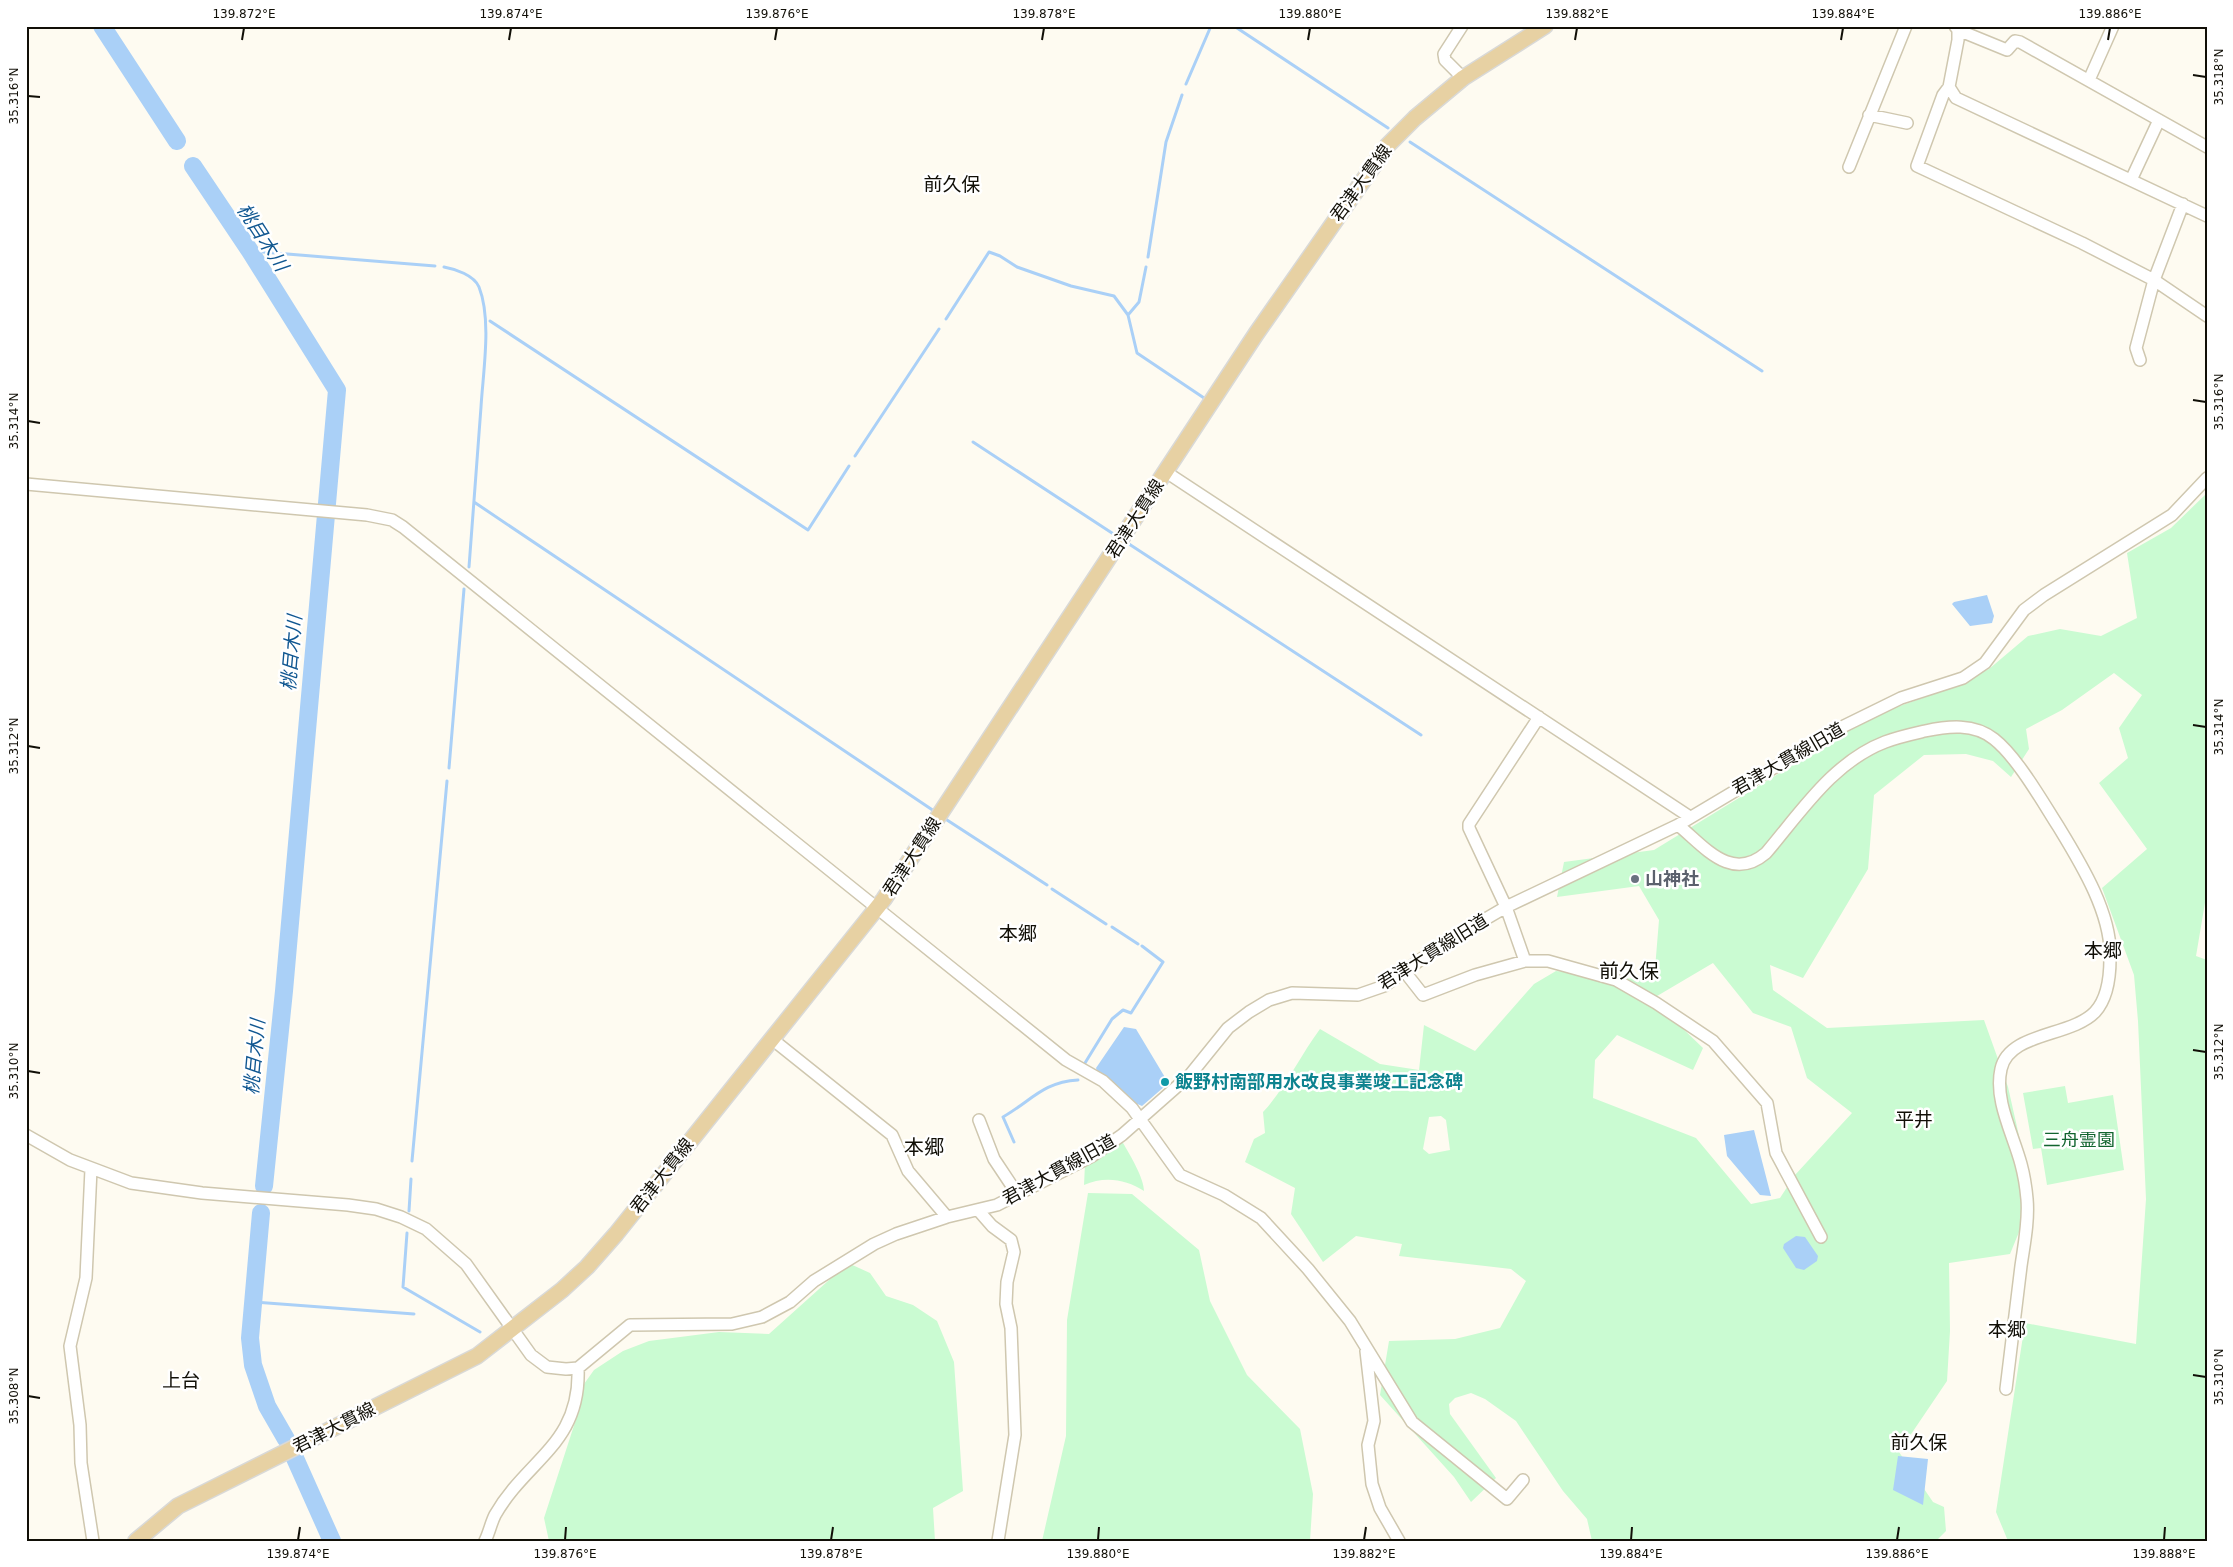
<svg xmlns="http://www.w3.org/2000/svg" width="2233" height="1567" font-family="'DejaVu Sans','Noto Sans JP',sans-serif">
<rect width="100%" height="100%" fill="#fefbf1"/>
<path fill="#cafbd2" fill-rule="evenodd" d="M2207 493V891L2196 956 2207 960V1541H2008L1996 1512 2025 1323 2136 1344 2146 1199 2138 1021 2134 975 2102 888 2147 849 2099 783 2128 758 2119 728 2142 695 2114 673 2062 710 2026 729 2029 749 2011 777 1993 761 1966 754 1924 755 1874 795 1868 869 1803 978 1770 965 1773 990 1827 1028 1984 1020 2008 1087 2033 1198 2010 1254 1949 1263 1950 1331 1947 1381 1899 1452 1933 1502 1944 1507 1946 1531 1936 1541H1592L1587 1519 1563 1491 1516 1421 1485 1399 1471 1393 1455 1398 1449 1404 1450 1414 1496 1478 1471 1502 1454 1477 1380 1395 1389 1341 1455 1339 1500 1328 1526 1281 1511 1269 1399 1256 1402 1244 1356 1236 1323 1262 1291 1214 1295 1188 1245 1162 1254 1139 1265 1133 1263 1112C1286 1087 1300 1056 1320 1029L1380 1064 1419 1070 1424 1025 1475 1051 1534 984 1556 971 1654 981 1659 920 1639 886 1557 897 1564 862 1654 850 1874 715 1937 693 1989 669 2028 636 2060 629 2101 636 2137 618 2127 553 2171 528ZM1713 963 1753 1013 1791 1027 1807 1078 1852 1113 1795 1175 1780 1198 1751 1204 1696 1138 1593 1098 1595 1060 1617 1035 1693 1070 1703 1048 1652 999ZM1441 1116 1446 1120 1450 1150 1429 1154 1423 1149 1429 1117Z
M2065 1086 2068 1103 2113 1095 2124 1170 2047 1185 2041 1148 2033 1149 2023 1093Z
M1119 1142 1123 1143C1130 1155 1144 1178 1144 1191 1126 1179 1104 1176 1084 1185L1085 1164Z
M1088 1193 1132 1194 1199 1250 1210 1301 1247 1375 1300 1429 1313 1494 1310 1541H1042L1066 1436 1067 1320Z
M848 1263 870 1273 886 1296 913 1305 937 1321 954 1362 963 1491 933 1508 935 1541H549L544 1518 580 1407 584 1384 594 1370 623 1351 649 1341 719 1332 769 1334Z"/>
<path fill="#aad0f7" d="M1987 595 1994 616 1992 623 1970 626 1952 604 1954 602Z
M1124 1027 1136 1029 1166 1079 1162 1083 1164 1087 1142 1106 1135 1103 1097 1071 1096 1068Z
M1754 1130 1771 1196 1760 1195 1727 1156 1724 1135Z
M1796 1236 1805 1237 1818 1256 1817 1261 1804 1270 1796 1268 1783 1248 1784 1244Z
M1898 1456 1928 1459 1923 1505 1893 1490Z"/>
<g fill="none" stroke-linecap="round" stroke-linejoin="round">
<path stroke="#aad0f7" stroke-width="3" d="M1234 26 1388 128
M1186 84 1211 26
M1410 142 1762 371
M250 251 435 266
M1148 257 1166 142 1182 95
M444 267C455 269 474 275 479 287 492 320 483 372 481 407 477 461 473 514 469 567
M1128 315 1137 353 1207 400
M946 319 989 252 1000 256 1017 267 1071 286 1114 296 1128 315 1139 302 1146 267
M490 321 808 530 849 466
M973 442 1115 535
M855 456 939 329
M474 502 934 811
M1129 544 1421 735
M449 768 464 589
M947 820 1047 885
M1052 889 1106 924
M1112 927 1138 944
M1085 1063 1112 1019 1123 1010 1131 1013 1163 962 1142 946
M1014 1142 1003 1117C1031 1101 1043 1082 1078 1080
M412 1161 447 781
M409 1211 411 1179
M407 1233 403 1287 480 1332
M254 1302 414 1314"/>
<path stroke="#aad0f7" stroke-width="18" d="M102 26 177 141
M193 166 250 251 337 390 284 991 264 1186
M261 1213 250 1338 253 1365 267 1406 286 1439
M294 1456 332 1541"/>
<defs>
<path id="minor" d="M1462 26 1444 54 1445 60 1463 78
M1955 26 1958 30V40L1949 87 1956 98 2207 216
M1958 30 2007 50 2015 41 2020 42 2207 147
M2089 80 2113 26
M1949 87 1943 95 1917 166 2082 243 2154 280 2207 316
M1869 115 1907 123
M1849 167 1906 26
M2131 180 2159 120
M2140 360 2136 348 2154 280 2183 204
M1166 472 1690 817
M26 484 367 515 392 520 403 527 1066 1060 1103 1081 1132 1108 1180 1175 1224 1195 1261 1218 1308 1269 1350 1321 1412 1422 1507 1499 1523 1480
M1678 825C1704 846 1731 883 1766 853 1801 812 1833 762 1885 742 1898 737 1912 734 1925 731 1948 726 1974 723 1994 739 2017 757 2042 801 2058 826 2080 862 2113 915 2110 959 2110 976 2107 999 2095 1012 2071 1037 2009 1032 2001 1069 1994 1100 2013 1134 2021 1164 2024 1175 2026 1188 2027 1199 2029 1221 2024 1245 2021 1266 2016 1307 2011 1348 2006 1389
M1525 961 1506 907 1469 828V824L1539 717
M1405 972 1423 995 1475 975 1525 961H1548L1616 980 1656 1003 1713 1041 1767 1103 1776 1153 1821 1237
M772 1039 892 1135 908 1171 947 1217
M979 1120 994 1159 1018 1195
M26 1135 70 1160 131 1183 202 1193 348 1205 376 1209 401 1217 426 1229 466 1264 531 1355 547 1367 566 1369 578 1368 630 1325 732 1324 762 1317 790 1302 814 1281 874 1244 896 1234 947 1217 997 1205 1092 1156 1122 1135 1190 1075 1228 1028 1249 1012 1269 1000 1292 993 1358 995 1384 986 1441 945 1506 907 1678 825 1844 726 1901 698 1963 678 1985 663 2024 610 2044 595 2172 515 2207 478
M91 1169 86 1278 70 1346 80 1425 81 1463 93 1541
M978 1210 992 1226 1011 1240 1014 1252 1007 1282 1006 1304 1011 1328 1015 1435 998 1541
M1366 1351 1374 1421 1368 1445 1372 1484 1380 1508 1399 1541
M485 1541C489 1533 491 1523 495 1515 527 1459 581 1444 578 1368"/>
<path id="major" d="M136 1541 178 1506 477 1356 562 1290 587 1267 616 1234 884 899 1256 334 1388 145 1415 118 1463 78 1545 26"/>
</defs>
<use href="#minor" stroke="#cfc7af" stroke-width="14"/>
<use href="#major" stroke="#d9d9d7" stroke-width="18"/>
<use href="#minor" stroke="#fff" stroke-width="11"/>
<use href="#major" stroke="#e7d1a3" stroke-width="15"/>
</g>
<path fill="none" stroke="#110f07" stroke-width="2" d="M242 40 244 28M509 40 511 28M775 40 777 28M1042 40 1044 28M1308 40 1310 28M1575 40 1577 28M1841 40 1843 28M2108 40 2110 28M2193 75 2206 77M28 96 40 97M2193 400 2206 402M28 421 40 423M2193 725 2206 727M28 746 40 748M2193 1050 2206 1052M28 1071 40 1073M2193 1375 2206 1377M28 1396 40 1398M298 1540 300 1527M565 1540 566 1527M831 1540 833 1527M1098 1540 1099 1527M1364 1540 1366 1527M1631 1540 1632 1527M1897 1540 1899 1527M2164 1540 2165 1527"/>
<circle fill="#6b7280" stroke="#fff" stroke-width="2" cx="1635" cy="879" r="5"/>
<circle fill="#0f9aa8" stroke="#fff" stroke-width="2" cx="1165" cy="1082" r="5"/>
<g text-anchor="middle" stroke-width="5" stroke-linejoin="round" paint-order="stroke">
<g font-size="18" fill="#110f07" stroke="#fff">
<text transform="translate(1361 183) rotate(-54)" y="6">君津大貫線</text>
<text transform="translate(1135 519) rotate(-57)" y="6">君津大貫線</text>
<text transform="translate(1788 759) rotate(-30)" y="6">君津大貫線旧道</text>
<text transform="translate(912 857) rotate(-57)" y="6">君津大貫線</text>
<text transform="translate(1433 952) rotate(-32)" y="6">君津大貫線旧道</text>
<text transform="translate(1059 1170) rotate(-29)" y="6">君津大貫線旧道</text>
<text transform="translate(662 1176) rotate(-52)" y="6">君津大貫線</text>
<text transform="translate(334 1428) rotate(-27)" y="6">君津大貫線</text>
</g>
<g font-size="18" font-weight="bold" fill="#5b616d" stroke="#fff" text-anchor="start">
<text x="1645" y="885">山神社</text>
</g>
<g font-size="18" font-weight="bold" fill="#0d838f" stroke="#fff" text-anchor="start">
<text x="1175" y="1088">飯野村南部用水改良事業竣工記念碑</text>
</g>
<g font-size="18" fill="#12652f" stroke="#fff">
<text x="2079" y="1146">三舟霊園</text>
</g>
<g font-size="19" fill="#110f07" stroke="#fff">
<text x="952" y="191">前久保</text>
<text x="1018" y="940">本郷</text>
<text x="2103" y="957">本郷</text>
<text x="1914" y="1126">平井</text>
<text x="2007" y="1336">本郷</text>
<text x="181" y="1387">上台</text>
<text x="1919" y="1449">前久保</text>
</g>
<g font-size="19" font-style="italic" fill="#105791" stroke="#fff">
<text transform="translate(263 237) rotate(57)" y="7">桃目木川</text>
<text transform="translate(291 653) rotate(-85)" y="7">桃目木川</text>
<text transform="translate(254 1057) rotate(-85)" y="7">桃目木川</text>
</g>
<g font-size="20" fill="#110f07" stroke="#fff">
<text x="1629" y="978">前久保</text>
<text x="924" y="1154">本郷</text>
</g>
</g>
<rect width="2233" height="1567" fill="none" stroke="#ffffff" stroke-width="55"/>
<rect x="28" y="28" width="2178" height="1512" fill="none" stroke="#110f07" stroke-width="2"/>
<g font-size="12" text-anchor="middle" fill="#110f07">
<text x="244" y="18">139.872°E</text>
<text x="511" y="18">139.874°E</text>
<text x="777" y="18">139.876°E</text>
<text x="1044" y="18">139.878°E</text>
<text x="1310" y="18">139.880°E</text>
<text x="1577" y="18">139.882°E</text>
<text x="1843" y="18">139.884°E</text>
<text x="2110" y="18">139.886°E</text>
<text transform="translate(2219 77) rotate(-90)" y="4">35.318°N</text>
<text transform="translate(14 96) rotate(-90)" y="4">35.316°N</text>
<text transform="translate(2219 402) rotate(-90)" y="4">35.316°N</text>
<text transform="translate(14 421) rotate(-90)" y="4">35.314°N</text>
<text transform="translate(2219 727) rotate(-90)" y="4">35.314°N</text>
<text transform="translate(14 746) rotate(-90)" y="4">35.312°N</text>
<text transform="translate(2219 1052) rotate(-90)" y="4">35.312°N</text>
<text transform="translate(14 1071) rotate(-90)" y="4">35.310°N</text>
<text transform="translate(2219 1377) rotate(-90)" y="4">35.310°N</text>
<text transform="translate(14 1396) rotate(-90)" y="4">35.308°N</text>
<text x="298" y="1558">139.874°E</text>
<text x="565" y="1558">139.876°E</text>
<text x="831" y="1558">139.878°E</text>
<text x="1098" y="1558">139.880°E</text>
<text x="1364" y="1558">139.882°E</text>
<text x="1631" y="1558">139.884°E</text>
<text x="1897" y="1558">139.886°E</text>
<text x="2164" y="1558">139.888°E</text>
</g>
</svg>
